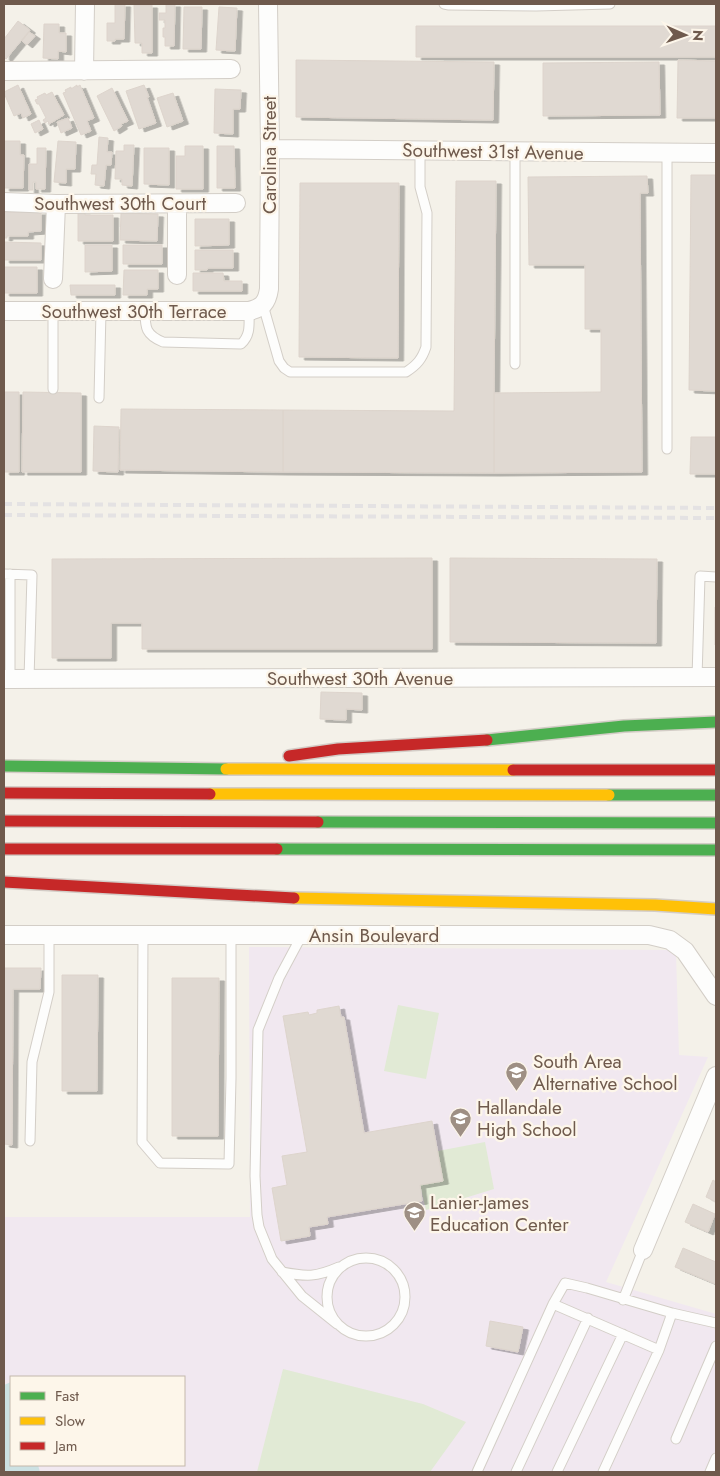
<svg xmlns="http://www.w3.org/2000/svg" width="720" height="1476" font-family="Jost,sans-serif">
<defs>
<filter id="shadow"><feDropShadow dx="5.5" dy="3" stdDeviation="0" flood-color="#0004"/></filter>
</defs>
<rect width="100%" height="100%" fill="#f4f1e9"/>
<path fill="#f1e8f0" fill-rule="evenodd" d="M249 947 667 950 676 953 679 1055 708 1057 606 1282 716 1314V1472H4V1217H250ZM11 1377H184V1465H11Z"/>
<path fill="#e1ead5" d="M398 1005 439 1013 426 1079 384 1071Z
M485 1142 494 1189 426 1210 420 1185 438 1151Z
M283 1369 423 1404 466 1422 430 1472H257Z"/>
<path fill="#cce1e3" d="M11 1382V1465H38L40 1472H4V1385Z"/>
<path fill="#e0d9d2" stroke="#ddd4cc" filter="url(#shadow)" d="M115 4H125L124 39H115V41H107V23H115Z
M166 4H175L174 46H165V37H163V28H165V20H159V13H166Z
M134 5H152V53H142V43H135Z
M184 7H202L201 49H183Z
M219 7 237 8 235 51 216 50Z
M18 21 30 30 6 59 4 57V39Z
M44 24H59V33H66V52L58 51V59L43 58Z
M416 26H716V57H416Z
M29 32 35 36 27 45 22 41Z
M296 60 494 62 493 120 296 117Z
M678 60 716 61V118H677Z
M659 62 660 115 543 116V63Z
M18 85 31 114 23 118 21 113 14 116 4 93V92Z
M77 85V87L80 85 94 118 87 121 91 131 81 135 63 93 66 92 65 90 71 87V89Z
M144 85 149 97H147L156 123 139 129 126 91Z
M112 88 128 121 121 124 122 126 114 131 97 96Z
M215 89 241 90 240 109H233V134L214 133Z
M52 92 64 115 49 124 48 121 45 123 43 120 46 118 39 104H37L35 100 38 99 37 97 45 93 46 95Z
M173 93 183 121 167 127 157 98Z
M68 118 72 128 61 133 57 122Z
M39 120 43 129 35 133 31 124Z
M99 137 108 138 107 152H112L111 165H106L104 186 95 185 96 174H91L92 165H97Z
M4 141H20V155H24L23 188H4Z
M58 141 76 142 75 169H66V183L54 182Z
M124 145H134L132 186 122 185V179H115L116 151H124Z
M185 146H203V189H176V156H185Z
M217 146H234L235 188H217Z
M37 148H46L45 189H36V182H33V190H29V164H37Z
M144 148H169V185L144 184Z
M691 175H716V391L689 390Z
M647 176 648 193H640L642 472 494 473V393L601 392V329H585V265H529L528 177Z
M456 181H496L494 393V473L283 472V410L454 411Z
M300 183H399L398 358 299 357Z
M4 212H41V231L28 232V236H7V238H4Z
M78 212H85V215H113V241H78Z
M121 213 158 214 157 241 120 240Z
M195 219H229V245L195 246Z
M4 242 41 243V260H4Z
M85 245H112V271L85 272Z
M123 245H162V264H123Z
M195 250H233V268H208L207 270H195Z
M4 267H37V293H4Z
M124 270H158V289H147V295H123Z
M193 273H223L224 281H242V291H193Z
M70 285H115V295H71Z
M4 392H19V472H4Z
M23 392 81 393V472H22Z
M121 409 283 410V472L120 470Z
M94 426 119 427 118 472 93 471Z
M691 437H716V474H690Z
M432 558V649H142V623H111V658H52V559Z
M450 558 657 559 656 643 450 642Z
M4 595H6L5 663H4Z
M715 607H716V645H715Z
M321 692 362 693V710L346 709V720L320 719Z
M4 968H41L40 989H13L12 1145 4 1144Z
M62 975H98L97 1091H62Z
M172 978H219L218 1136H172Z
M339 1006 341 1017H344L364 1133 432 1121 443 1181 420 1185 422 1201 327 1217 328 1224 309 1227 310 1236 281 1241 272 1188 287 1185 282 1156 307 1152 283 1016 308 1012 309 1015 317 1013V1010Z
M713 1180 716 1182V1202L706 1197Z
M693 1204 715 1214 708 1232 685 1222Z
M683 1248 716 1262V1284L675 1267Z
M490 1321 523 1327 518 1352 486 1346Z"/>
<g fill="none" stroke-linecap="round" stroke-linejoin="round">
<defs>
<path id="lane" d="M444 4 449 5 536 6 610 4
M515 151V364
M263 305 279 361 284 368 290 372H406C417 365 422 359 426 347L427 213 420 187V150
M145 311C145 328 146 335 163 342L241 344C251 335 249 324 249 311
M53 389V312
M99 398 101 311
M667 449V153
M4 574 32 575 29 679
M697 678 700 576 716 577
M10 679V574
M143 935 142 1142 160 1163 229 1164 231 1078V935
M302 935 279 978 258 1030 255 1176 257 1215 259 1227 272 1259 302 1296 337 1324
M30 1141 32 1062 49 992V935
M327 1297a39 39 0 1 1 78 0a39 39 0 1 1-78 0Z
M282 1272C307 1277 316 1277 339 1267
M623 1300 643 1250
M659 1350 553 1304 565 1283 587 1288 672 1313 716 1323
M676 1439 716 1346
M477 1472 553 1304
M516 1472 588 1318
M557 1472 623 1334
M603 1472 659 1350 672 1313
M710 1472 716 1458"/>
<path id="street" d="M4 71 231 69
M84 71 85 4
M270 149 716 153
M4 202 56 204 236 203
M177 275V204
M53 279 56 204
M4 311H249C262 308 267 303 269 289L270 149 268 4
M4 679 716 677
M4 935H649L670 940 685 951 716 996
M643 1250 716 1076"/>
<path id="fast" d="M487 740 624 726 716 722
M4 766 226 769
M609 795H716
M318 822 716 823
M277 849 716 850"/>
<path id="slow" d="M226 769 513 770
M210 794 609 795
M294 898 655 905 716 909"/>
<path id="jam" d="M289 756 338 749 487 740
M513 770H716
M4 793 210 794
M4 821 318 822
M4 849H277
M4 882 294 898"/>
</defs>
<use href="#lane" stroke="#d3cec7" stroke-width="11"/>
<use href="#street" stroke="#d3cec7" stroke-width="20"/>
<use href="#fast" stroke="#d3ccc6" stroke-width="14"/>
<use href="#slow" stroke="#d3ccc6" stroke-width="14"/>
<use href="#jam" stroke="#d3ccc6" stroke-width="14"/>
<use href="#lane" stroke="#fdfdfc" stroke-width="9"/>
<use href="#street" stroke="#fdfdfc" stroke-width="18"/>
<use href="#fast" stroke="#4caf50" stroke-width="11"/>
<use href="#slow" stroke="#ffc107" stroke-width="11"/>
<use href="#jam" stroke="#c62828" stroke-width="11"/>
<path stroke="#e4e2e3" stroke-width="4" stroke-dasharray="8 5" stroke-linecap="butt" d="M4 504 716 508
M4 515 716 518"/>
</g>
<defs>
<symbol id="school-pin" viewBox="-11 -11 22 30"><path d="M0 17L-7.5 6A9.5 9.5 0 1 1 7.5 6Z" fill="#9e8f84" stroke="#fdf6ea"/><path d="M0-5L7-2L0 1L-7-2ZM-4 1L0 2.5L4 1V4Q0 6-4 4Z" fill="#fff"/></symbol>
</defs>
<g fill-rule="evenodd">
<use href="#school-pin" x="504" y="1060" width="25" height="34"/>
<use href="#school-pin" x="448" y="1106" width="25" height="34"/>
<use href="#school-pin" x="402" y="1200" width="25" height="34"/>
</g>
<g text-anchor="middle" stroke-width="4.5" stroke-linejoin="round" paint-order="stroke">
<g font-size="19" fill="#6f5a4d" stroke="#fdf6ea">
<text transform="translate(493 151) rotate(1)" y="7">Southwest 31st Avenue</text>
<text transform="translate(269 155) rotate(-90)" y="7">Carolina Street</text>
<text x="120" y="210">Southwest 30th Court</text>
<text x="134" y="318">Southwest 30th Terrace</text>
<text x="360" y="685">Southwest 30th Avenue</text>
<text x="374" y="942">Ansin Boulevard</text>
</g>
<g font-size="19" fill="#6f5a4d" stroke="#fdf6ea" text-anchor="start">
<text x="533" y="1068">South Area<tspan x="533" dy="22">Alternative School</tspan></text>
<text x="477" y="1114">Hallandale<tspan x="477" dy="22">High School</tspan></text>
<text x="430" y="1209">Lanier-James<tspan x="430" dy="22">Education Center</tspan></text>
</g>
</g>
<rect width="720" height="1476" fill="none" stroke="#6f5a4d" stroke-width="10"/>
<rect x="10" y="1376" width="175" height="90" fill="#fdf6ea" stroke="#c4b8ab"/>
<rect x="20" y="1392" width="25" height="8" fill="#4caf50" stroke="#c4b8ab"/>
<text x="55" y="1401" font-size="15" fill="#6f5a4d">Fast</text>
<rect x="20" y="1417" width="25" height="8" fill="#ffc107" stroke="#c4b8ab"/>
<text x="55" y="1426" font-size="15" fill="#6f5a4d">Slow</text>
<rect x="20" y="1442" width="25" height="8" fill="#c62828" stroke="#c4b8ab"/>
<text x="55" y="1451" font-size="15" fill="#6f5a4d">Jam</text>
<g transform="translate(685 35) rotate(92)" stroke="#fdf6ea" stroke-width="4" paint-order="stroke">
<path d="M0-4L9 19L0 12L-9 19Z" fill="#6f5a4d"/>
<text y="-8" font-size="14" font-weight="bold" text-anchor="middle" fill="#6f5a4d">N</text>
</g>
</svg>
